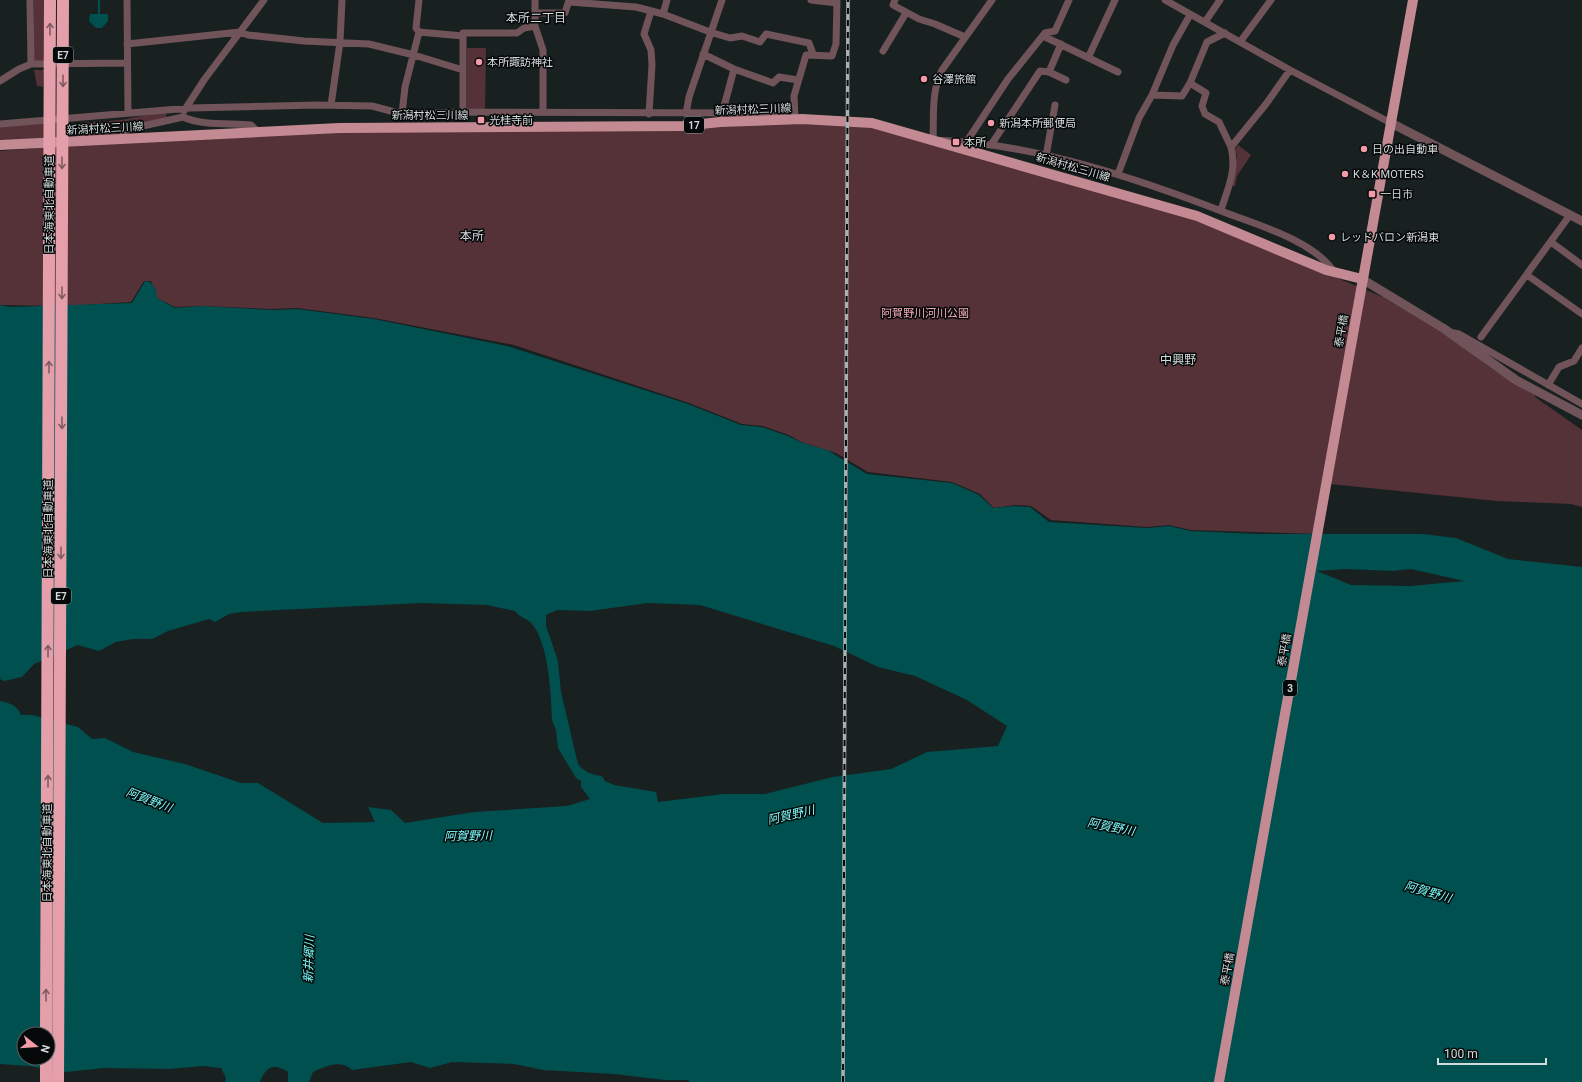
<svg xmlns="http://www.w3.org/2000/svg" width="1582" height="1082" font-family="Roboto,'Noto Sans JP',sans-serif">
<rect width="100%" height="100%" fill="#182020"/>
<path fill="#553238" d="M34 0H44V63H36L34 60Z
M467 48H486L485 110H467Z
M34 70H44L43 87 37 86Z
M166 111 167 121 124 128 115 135 77 137 79 123 121 120Z
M789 122 870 126 1199 221 1383 297 1444 333 1491 368 1535 395V397L1582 430V507L1571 504 1497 501 1330 484 1320 534 1191 530 1169 525 1147 527 1051 520 1031 506 1015 505 994 508 980 494 952 482 868 472 836 453 801 442 789 435 763 426 742 424 689 403 514 345 374 318 297 308 272 309 203 306 175 307 157 298 155 288 153 287 151 281H144L131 302 68 306 0 305V151C262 127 526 127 789 122Z
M44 123V140L0 141V127Z
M1238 145 1251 155 1237 176 1235 186H1232L1237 156 1235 149Z"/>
<path fill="#005050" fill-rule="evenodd" d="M90 14H108V21L102 28H96L89 21Z
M145 281 150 282 155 288 157 298 175 308 202 306 273 310 297 309 374 319 507 346 688 404 741 425 762 427 788 436 800 442 827 450 867 474 952 483 979 495 993 508 1014 506 1030 507 1049 522 1147 528 1169 526 1191 531 1259 534H1423L1456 538 1508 559 1582 567V1082H690L688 1080H665L614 1074 543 1070 514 1064 452 1062 430 1068 411 1062 352 1070C341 1059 326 1066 313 1072L309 1082H288V1072C274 1063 266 1066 260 1082H225L226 1078 221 1068 203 1066 169 1069 104 1068 66 1072 29 1066 0 1064V701C10 703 17 705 21 715H32L78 727 92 739 105 738 133 752 185 764 241 783H258L323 823 375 822 368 807 391 810 405 823 474 812 567 806 590 799 581 787V781L576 778 558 748 556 730 552 720C551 695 549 644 532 624 527 618 520 618 515 611L487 605 421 603 241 612 229 614 215 622 209 619 168 631 152 639H133L116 642 99 651 78 645 34 664 22 677 4 681 0 679V305L10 307 132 303ZM1345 569 1393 571 1411 569 1464 581 1411 586 1351 585 1317 571ZM648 603 700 605 834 646 878 667 915 676 967 700 1007 726 998 746 927 752 891 769 833 777 765 794H723L658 802 656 792 614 785 605 781 602 776C592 775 584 772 578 764L561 692 558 661 546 626V615L557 610 590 611ZM24 1034H48V1058H24Z"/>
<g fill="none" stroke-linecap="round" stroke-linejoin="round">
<path stroke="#005050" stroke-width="2" d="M99 0V16"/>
<path stroke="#705459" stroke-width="7" d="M30 0 31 64
M127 0 128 113
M535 0V26L543 50V112
M811 0 837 3
M895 0 893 5 919 19 935 24 965 37
M992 0 942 70C931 93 934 115 933 140 1030 142 1139 179 1229 214 1261 226 1315 242 1334 272
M1165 0 1290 70 1391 123
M569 2 636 7 663 14 710 32 730 38 742 36 760 42 766 34 809 43 813 54
M535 13H565L569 0
M663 14 667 0
M1205 22 1220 0
M419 32 463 36
M1043 36 1118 72
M1240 42 1271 0
M127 44 240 32 248 35 304 41 369 44 414 55 463 70
M1061 44 1049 72 1066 80
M883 51 906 13
M703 54 734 69 773 83 779 77 798 80
M1088 58 1115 0
M0 81 19 69 31 64 127 63
M1190 83 1206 93 1202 106 1205 114 1219 122 1231 147
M1152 95 1182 96 1190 83 1207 42 1225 33
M331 105 340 42 342 0
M184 111 204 80 264 0
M463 112V33H517L524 28 535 26
M402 114 405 87 419 32 416 28 419 0
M649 114 652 65 651 50 644 34 651 11
M686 114 689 97 722 0
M722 114 734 69
M795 118 794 96 806 55 832 56 836 44 837 0
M0 124 190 108 317 105 372 106 402 114 463 112 754 113 784 116
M121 139 125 130 183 117C202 126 230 123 251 125L258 132
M967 141 1008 79 1045 33 1055 31 1069 0
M991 145 1040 71 1049 72
M1046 156 1055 105
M1118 174 1139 118 1152 95 1173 45 1190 15
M1221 210C1228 188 1237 170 1231 147L1266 104 1290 70
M1551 242 1582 265
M1527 275 1582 314
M1449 332 1459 334 1582 404
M1481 337 1570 215
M1548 385 1559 367 1574 361 1582 348"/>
<path stroke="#705459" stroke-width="9" d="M1391 123 1582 221
M1362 279 1443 328 1516 380 1582 415"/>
<path stroke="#c38a93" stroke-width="10" d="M0 145 339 128 683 126 720 122 802 119 872 123 1197 216 1326 270 1362 279
M1219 1082 1413 0"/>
<path stroke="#e49faa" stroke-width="12" d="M46 1082V1058"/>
<defs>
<path id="rail" d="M843 1082 848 0"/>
</defs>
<use href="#rail" stroke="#abb1b1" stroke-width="3.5"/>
<use href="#rail" stroke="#060909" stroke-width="2" stroke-dasharray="6" stroke-linecap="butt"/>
<path stroke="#e49faa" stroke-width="12" d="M46 1034 50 0
M58 1082 63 0"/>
</g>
<defs><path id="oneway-shaft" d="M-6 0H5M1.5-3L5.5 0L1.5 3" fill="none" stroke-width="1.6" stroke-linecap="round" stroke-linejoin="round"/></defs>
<g stroke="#805c62">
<use href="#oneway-shaft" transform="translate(50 29) rotate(-90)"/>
<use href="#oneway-shaft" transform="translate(63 81) rotate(90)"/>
<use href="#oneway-shaft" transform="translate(62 163) rotate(90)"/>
<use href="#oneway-shaft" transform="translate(62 293) rotate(90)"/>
<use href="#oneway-shaft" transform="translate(49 367) rotate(-90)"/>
<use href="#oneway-shaft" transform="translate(62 423) rotate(90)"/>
<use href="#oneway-shaft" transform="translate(61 553) rotate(90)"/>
<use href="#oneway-shaft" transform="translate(48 651) rotate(-90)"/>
<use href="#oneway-shaft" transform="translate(48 781) rotate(-90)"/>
<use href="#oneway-shaft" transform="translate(46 995) rotate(-90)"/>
</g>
<g fill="#f39aa9" stroke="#060909" stroke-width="1.5">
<circle cx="479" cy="62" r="4"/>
<circle cx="924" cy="79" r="4"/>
<rect x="477" y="116" width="8" height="8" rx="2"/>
<circle cx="991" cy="123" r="4"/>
<rect x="952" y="138" width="8" height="8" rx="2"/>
<circle cx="1364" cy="149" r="4"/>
<circle cx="1345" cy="174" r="4"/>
<rect x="1368" y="190" width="8" height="8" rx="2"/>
<circle cx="1332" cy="237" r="4"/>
</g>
<g text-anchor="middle" stroke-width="3" stroke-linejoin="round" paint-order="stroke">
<g fill="#060909" stroke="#969b9b" stroke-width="1">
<rect x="53" y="47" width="20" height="16" rx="3"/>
<rect x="684" y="117" width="20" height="16" rx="3"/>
<rect x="51" y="588" width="20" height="16" rx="3"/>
<rect x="1283" y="680" width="14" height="16" rx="3"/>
</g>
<g font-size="10" font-weight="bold" fill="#d4d9d9">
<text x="63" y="59">E7</text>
<text x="694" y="129">17</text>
<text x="61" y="600">E7</text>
<text x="1290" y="692">3</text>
</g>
<g font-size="11" fill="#d4d9d9" stroke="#060909" text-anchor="start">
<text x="487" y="66">本所諏訪神社</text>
<text x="932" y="83">谷澤旅館</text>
<text x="489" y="124">光桂寺前</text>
<text x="999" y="127">新潟本所郵便局</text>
<text x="964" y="146">本所</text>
<text x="1372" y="153">日の出自動車</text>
<text x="1353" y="178">K＆K MOTERS</text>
<text x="1380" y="198">一日市</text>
<text x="1340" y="241">レッドバロン新潟東</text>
</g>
<g font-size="11" fill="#d4d9d9" stroke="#060909">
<text transform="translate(753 109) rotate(-2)" y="4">新潟村松三川線</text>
<text x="430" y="119">新潟村松三川線</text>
<text transform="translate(105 128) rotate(-3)" y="4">新潟村松三川線</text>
<text transform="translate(1073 167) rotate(16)" y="4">新潟村松三川線</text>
<text transform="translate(49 205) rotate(-90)" y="4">日本海東北自動車道</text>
<text transform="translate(1341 331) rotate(-80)" y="4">泰平橋</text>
<text transform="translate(48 529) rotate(-90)" y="4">日本海東北自動車道</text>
<text transform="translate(1284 650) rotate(-80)" y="4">泰平橋</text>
<text transform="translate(47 853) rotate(-90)" y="4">日本海東北自動車道</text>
<text transform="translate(1227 969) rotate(-80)" y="4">泰平橋</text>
</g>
<g font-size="11" fill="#f8acb8" stroke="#060909">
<text x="925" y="317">阿賀野川河川公園</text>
</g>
<g font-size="12" fill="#d4d9d9" stroke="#060909">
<text x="536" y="22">本所二丁目</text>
<text x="472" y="240">本所</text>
<text x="1178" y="364">中興野</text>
</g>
<g font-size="12" font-style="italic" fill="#7bfbfa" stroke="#060909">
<text transform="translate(149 800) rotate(21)" y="4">阿賀野川</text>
<text transform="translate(791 815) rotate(-13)" y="4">阿賀野川</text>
<text transform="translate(1111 827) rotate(11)" y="4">阿賀野川</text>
<text transform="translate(468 836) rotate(-1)" y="4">阿賀野川</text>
<text transform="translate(1428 892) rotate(16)" y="4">阿賀野川</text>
<text transform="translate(309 959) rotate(-88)" y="4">新井郷川</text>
</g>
</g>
<g transform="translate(36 1046) rotate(107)"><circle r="19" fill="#060909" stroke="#585c5c"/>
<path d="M0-3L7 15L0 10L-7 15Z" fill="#f39aa9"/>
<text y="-6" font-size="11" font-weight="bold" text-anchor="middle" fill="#d4d9d9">N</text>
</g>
<path d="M1438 1058v6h108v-6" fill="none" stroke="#d4d9d9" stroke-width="2"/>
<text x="1444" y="1058" font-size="12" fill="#d4d9d9" stroke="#060909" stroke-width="3" paint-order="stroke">100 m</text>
</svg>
